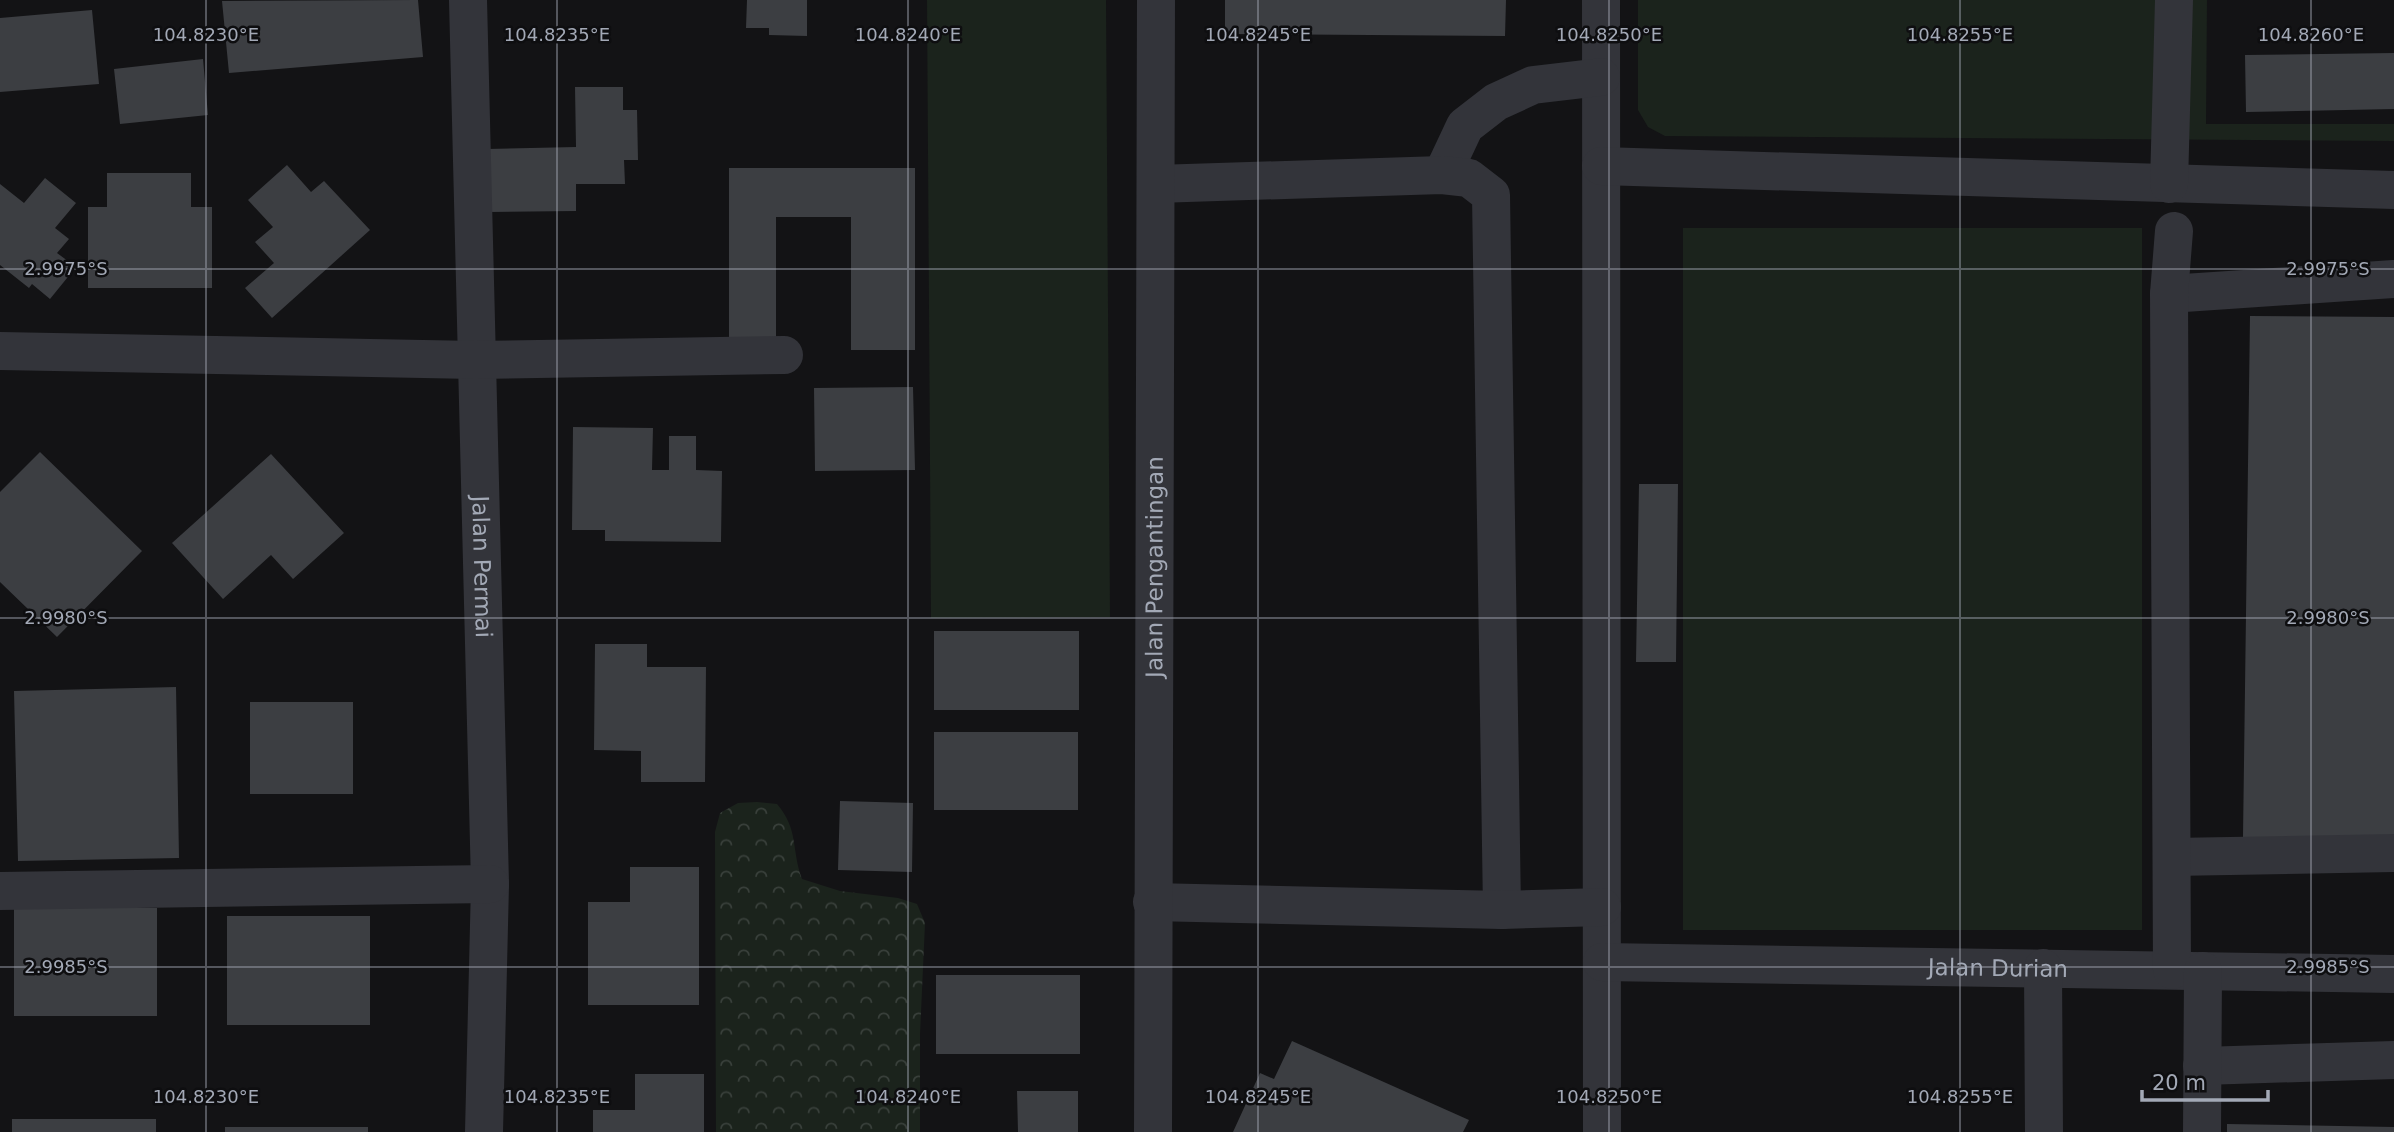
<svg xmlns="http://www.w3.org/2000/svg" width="2394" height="1132" font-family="'DejaVu Sans',sans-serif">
<defs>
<pattern id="forest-crowns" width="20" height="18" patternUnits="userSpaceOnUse" patternTransform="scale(1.75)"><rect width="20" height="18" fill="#1b231c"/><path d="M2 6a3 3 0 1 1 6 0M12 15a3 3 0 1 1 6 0" fill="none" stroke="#39403b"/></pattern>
</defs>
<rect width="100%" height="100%" fill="#131315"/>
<path fill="#1b231c" d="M927 0H1106L1110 617 931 618Z
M1638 0H2207L2206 124H2394V141L1665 136 1648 127 1638 110Z
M1683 228H2142V930H1683Z"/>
<path fill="url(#forest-crowns)" d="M757 802 777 804C799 830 791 849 802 879L840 891 898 898 917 904 925 923 920 1034V1132H716L715 832 720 813 738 803Z"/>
<path fill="#3c3e42" d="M418 0 423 57 229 73 222 1Z
M747 0H807V36L769 35V28H746Z
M1225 0H1506L1505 36 1225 34Z
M92 10 99 84 0 92V18Z
M2394 53V109L2246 112 2245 55Z
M203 59 208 115 120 124 114 69Z
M575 87H623V110H637L638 160H624L625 184H576V211L489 212 487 149 576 147Z
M287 165 311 192 324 181 370 230 272 318 245 288 274 263 255 242 273 227 248 200Z
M729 168H915V350H851V217H776V350H729Z
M107 173H191V207H212V288H88V207H107Z
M45 178 76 203 55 228 69 239 57 253 76 267 50 299 32 284 29 288 0 265V184L24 203Z
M2250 316 2394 317V839L2243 837Z
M913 387 915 470 815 471 814 388Z
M573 427 653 428 652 470H669V436H696V470L722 471 721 542 605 541V530H572Z
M40 452 142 551 57 637 0 582V492Z
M271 454 344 533 293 579 271 555 223 599 172 543Z
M1639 484H1678L1676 662H1636Z
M934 631H1079V710H934Z
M595 644H647V667H706L705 782H641V751L594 750Z
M176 687 179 858 18 861 14 691Z
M250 702H353V794H250Z
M934 732H1078V810H934Z
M840 801 913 803 912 872 838 870Z
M630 867H699V1005H588V902H630Z
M14 908H157V1016H14Z
M227 916H370V1025H227Z
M936 975H1080V1054H936Z
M1292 1041 1469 1120 1463 1132H1233L1260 1073 1274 1079Z
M635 1074H704V1132H593V1110H635Z
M1017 1091H1078V1132H1018Z
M12 1119H156V1132H12Z
M2227 1124 2394 1127V1132H2227Z
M225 1127H368V1132H225Z"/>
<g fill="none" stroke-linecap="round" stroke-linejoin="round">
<g stroke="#33343a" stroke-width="38">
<path id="s1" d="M468 0 490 884 484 1132"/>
<path d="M1601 0 1602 1132"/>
<path d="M1601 166 2394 190"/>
<path d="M1442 175 1465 126 1496 102 1533 85 1601 77"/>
<path d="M1156 184 1442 175 1469 178 1491 195 1502 910"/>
<path d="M2169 184 2174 0"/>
<path d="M2169 294 2394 279"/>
<path d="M0 351 475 360 784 355"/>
<path d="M2172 857 2394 853"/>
<path d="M0 891 490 884"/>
<path d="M1152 902 1502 910 1602 907"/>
<path id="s2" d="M1602 962 2394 974"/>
<path d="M2043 968 2044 1132"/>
<path d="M2172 970 2169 294 2174 231"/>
<path d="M2202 1066 2394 1060"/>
<path id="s3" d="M1153 1132 1156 0"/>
<path d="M2202 1132 2203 971"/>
</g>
</g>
<path fill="none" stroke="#a3a9b6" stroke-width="2" stroke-opacity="0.45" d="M206 0V1132M557 0V1132M908 0V1132M1258 0V1132M1609 0V1132M1960 0V1132M2311 0V1132M0 269H2394M0 618H2394M0 967H2394"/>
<g text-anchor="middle" stroke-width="5" stroke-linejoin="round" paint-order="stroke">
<g font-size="23" fill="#a3a9b6" stroke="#0e0e10">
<text dy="8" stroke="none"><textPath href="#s1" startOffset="567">Jalan Permai</textPath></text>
<text dy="8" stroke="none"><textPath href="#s3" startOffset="565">Jalan Pengantingan</textPath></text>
<text dy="8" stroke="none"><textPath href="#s2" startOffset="396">Jalan Durian</textPath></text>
</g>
</g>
<g font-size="18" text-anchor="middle" fill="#a3a9b6" stroke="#0e0e10" stroke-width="5" stroke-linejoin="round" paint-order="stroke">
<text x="206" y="41">104.8230°E</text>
<text x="557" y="41">104.8235°E</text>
<text x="908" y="41">104.8240°E</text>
<text x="1258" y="41">104.8245°E</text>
<text x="1609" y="41">104.8250°E</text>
<text x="1960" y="41">104.8255°E</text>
<text x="2311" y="41">104.8260°E</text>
<text x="66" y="275">2.9975°S</text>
<text x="2328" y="275">2.9975°S</text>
<text x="66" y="624">2.9980°S</text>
<text x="2328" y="624">2.9980°S</text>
<text x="66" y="973">2.9985°S</text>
<text x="2328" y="973">2.9985°S</text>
<text x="206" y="1103">104.8230°E</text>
<text x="557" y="1103">104.8235°E</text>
<text x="908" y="1103">104.8240°E</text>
<text x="1258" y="1103">104.8245°E</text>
<text x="1609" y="1103">104.8250°E</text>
<text x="1960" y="1103">104.8255°E</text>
</g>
<path d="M2142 1090v10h126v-10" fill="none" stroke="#a3a9b6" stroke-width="3.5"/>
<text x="2152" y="1090" font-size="21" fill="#a3a9b6" stroke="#0e0e10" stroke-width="5" paint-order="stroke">20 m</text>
</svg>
